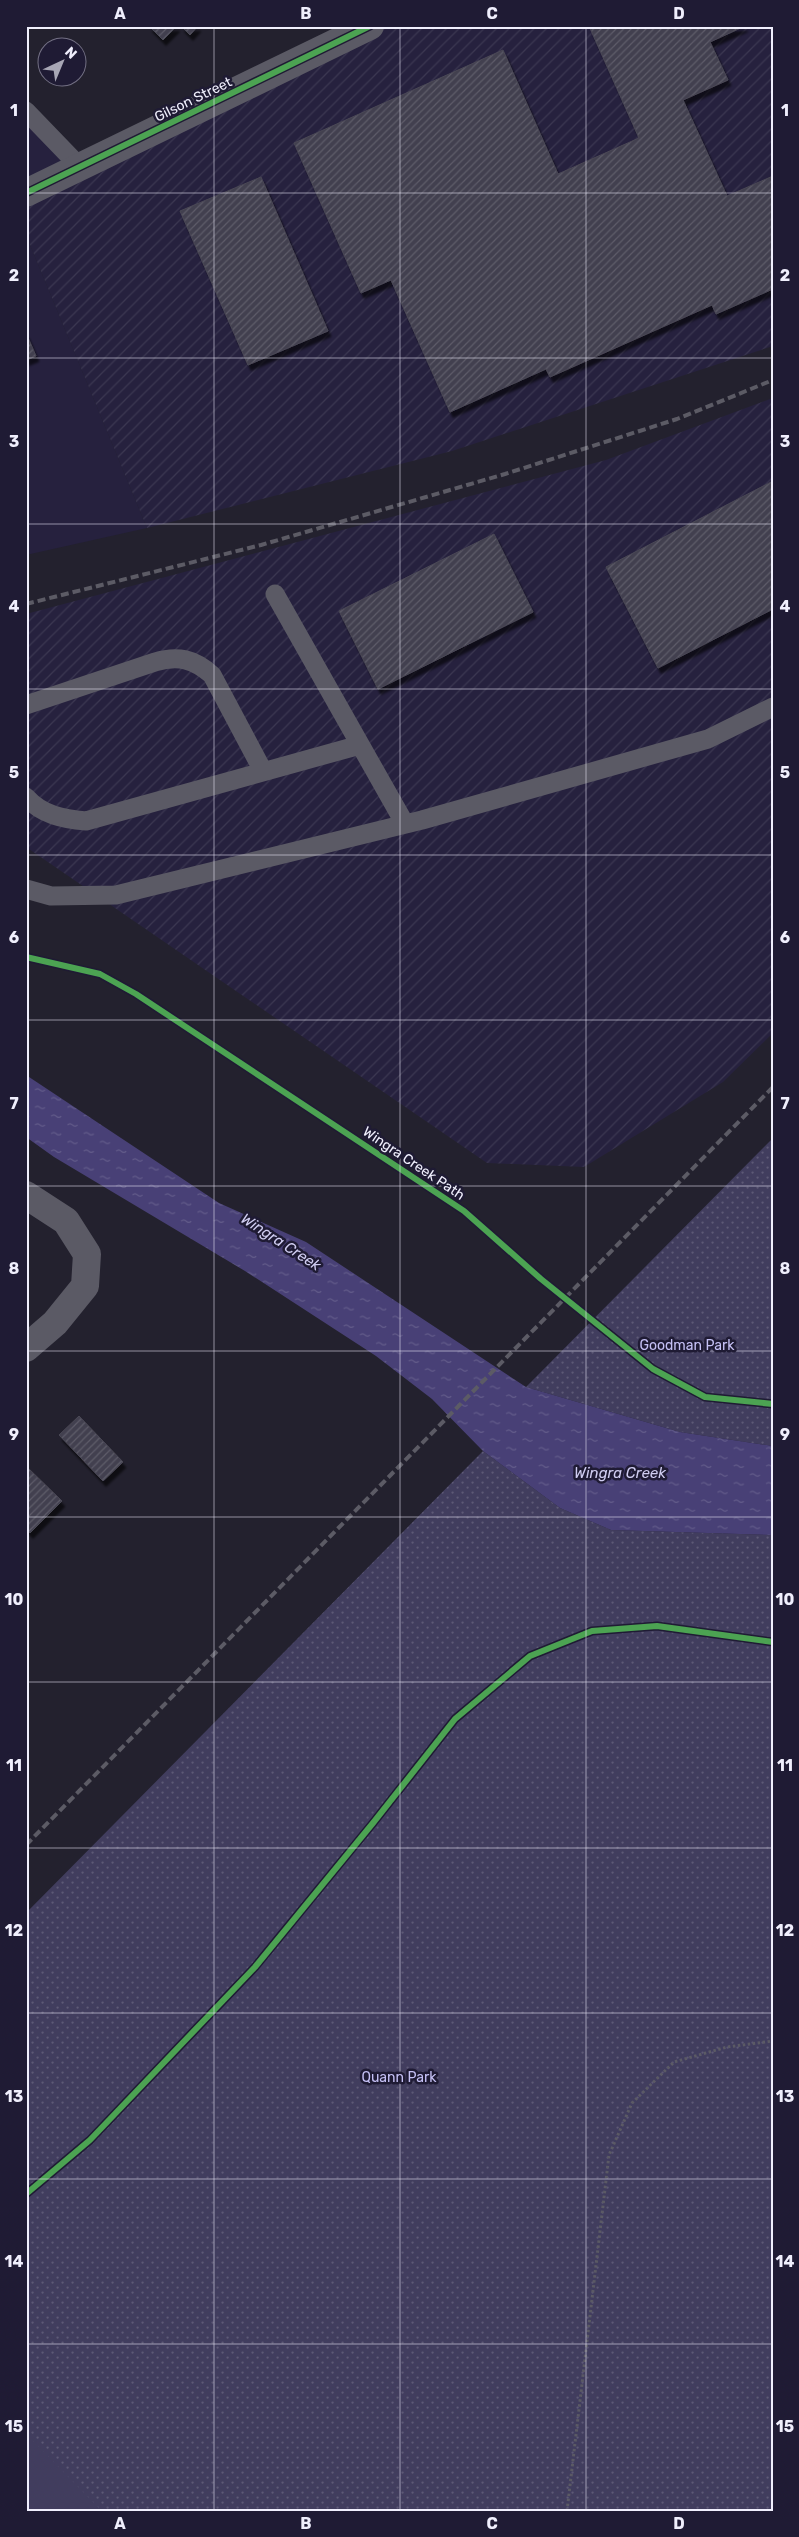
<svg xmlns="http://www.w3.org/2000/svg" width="799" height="2537" font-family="Rubik,sans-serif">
<defs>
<pattern id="industrial-furrows" width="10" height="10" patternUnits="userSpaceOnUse" patternTransform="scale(1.25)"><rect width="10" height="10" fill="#26213e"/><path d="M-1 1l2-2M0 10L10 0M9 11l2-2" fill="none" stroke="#3b3751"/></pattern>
<pattern id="grass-dots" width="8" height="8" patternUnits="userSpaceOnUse" patternTransform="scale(1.25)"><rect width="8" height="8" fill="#413d5e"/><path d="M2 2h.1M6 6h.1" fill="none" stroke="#5d5976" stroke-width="1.8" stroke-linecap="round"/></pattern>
<pattern id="water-ripples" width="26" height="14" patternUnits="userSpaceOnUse" patternTransform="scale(1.25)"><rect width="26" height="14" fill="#484076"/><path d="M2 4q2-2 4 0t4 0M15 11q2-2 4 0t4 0" fill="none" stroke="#635c8a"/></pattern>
<pattern id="building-hatch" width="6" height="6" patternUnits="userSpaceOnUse" patternTransform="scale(1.25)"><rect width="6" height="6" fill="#42404f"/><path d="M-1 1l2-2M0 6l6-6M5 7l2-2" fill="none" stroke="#5e5c69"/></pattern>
<filter id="shadow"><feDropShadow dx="3" dy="5.5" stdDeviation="1" flood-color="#0009"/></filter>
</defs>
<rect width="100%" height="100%" fill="#23212e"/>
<path fill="#26213e" d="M26 111 80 167 26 193Z
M26 235 147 528 26 555Z"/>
<path fill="url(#industrial-furrows)" d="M370 26H773V346L452 451 147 528 26 235V193Z
M773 398V1033L723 1082 584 1167 487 1163 26 847V614L606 460Z"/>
<path fill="url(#grass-dots)" d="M773 1138V1446L680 1432 526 1387Z
M483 1451 560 1508 611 1530 773 1535V2511H26V1913Z"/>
<path fill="#413d5e" d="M26 2434 102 2511H26Z"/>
<path fill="url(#water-ripples)" d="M26 1075 219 1203 306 1242 526 1387 680 1432 773 1446V1535L611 1530 560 1508 483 1451 432 1399 376 1356 245 1271 54 1157 26 1137Z"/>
<path fill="url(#building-hatch)" stroke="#4a4855" filter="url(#shadow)" d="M149 26H177L163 40Z
M181 26H198L190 35Z
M589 26H745L710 42 728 80 683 100 727 196 773 176V289L716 314 712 305 550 377 546 369 450 412 391 280 361 293 294 143 503 50 558 174 639 138Z
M261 177 328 331 248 365 180 211Z
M26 333 36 356 26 360Z
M773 481V609L658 668 606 567Z
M494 534 533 612 378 689 339 611Z
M79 1416 123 1462 103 1481 59 1435Z
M26 1466 62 1501 30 1533 26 1529Z"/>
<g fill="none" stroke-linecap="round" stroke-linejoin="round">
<path stroke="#5b5a65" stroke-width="3" stroke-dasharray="2.5 2.5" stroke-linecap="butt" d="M567 2511 609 2155 632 2103 674 2062 727 2047 773 2041"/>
<path stroke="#5b5a65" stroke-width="19" d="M26 111 80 167
M275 594 405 824
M26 705 155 662C178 655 194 659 212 675L263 771
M26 797C42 815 63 819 86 821L360 745
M26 889 51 896 116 895 422 820 708 739 773 707"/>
<path stroke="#5b5a65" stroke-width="28" d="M26 193 370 26
M26 1195 66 1221 87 1254 85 1286 55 1323 26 1348"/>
<path stroke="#5c5b65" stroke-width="4" stroke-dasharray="8 4" stroke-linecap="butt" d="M26 604 261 545 505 474 677 419 773 380
M26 1845 773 1087"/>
<defs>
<path id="cycleway" d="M26 193 370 26
M26 957 100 974 136 994 464 1211 541 1279 653 1369 705 1397 773 1404
M26 2194 90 2140 255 1967 373 1823 455 1719 530 1656 592 1631 657 1626 773 1642"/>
</defs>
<use href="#cycleway" stroke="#1f1b34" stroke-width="9"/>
<use href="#cycleway" stroke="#4ca352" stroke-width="6"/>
</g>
<path fill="none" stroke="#f0effd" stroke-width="1" stroke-opacity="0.55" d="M214 26V2511M400 26V2511M586 26V2511M26 193H773M26 358H773M26 524H773M26 689H773M26 855H773M26 1020H773M26 1186H773M26 1351H773M26 1517H773M26 1682H773M26 1848H773M26 2013H773M26 2179H773M26 2344H773"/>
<g text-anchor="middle" stroke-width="5" stroke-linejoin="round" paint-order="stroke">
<g font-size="14" fill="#f0effd" stroke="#1f1b34">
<text transform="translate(193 99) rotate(-26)" y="5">Gilson Street</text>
<text transform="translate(414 1163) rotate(34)" y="5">Wingra Creek Path</text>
</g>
<g font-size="14" fill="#c5c0f5" stroke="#1f1b34">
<text x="687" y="1350">Goodman Park</text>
<text x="399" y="2082">Quann Park</text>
</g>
<g font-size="15" font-style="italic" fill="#d0cdf1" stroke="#1f1b34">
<text transform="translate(281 1242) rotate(33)" y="5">Wingra Creek</text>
<text x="620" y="1478">Wingra Creek</text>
</g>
</g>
<rect width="799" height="2537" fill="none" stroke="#1f1b34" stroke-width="55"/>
<g transform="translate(62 62) rotate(44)"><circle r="24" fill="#1f1b34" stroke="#737084"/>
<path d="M0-4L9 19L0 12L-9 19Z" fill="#a8a7b5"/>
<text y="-8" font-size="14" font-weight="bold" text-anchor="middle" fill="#f0effd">N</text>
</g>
<rect x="28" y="28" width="744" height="2482" fill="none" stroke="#f0effd" stroke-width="2"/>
<g font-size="16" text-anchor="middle" font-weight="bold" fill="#f0effd">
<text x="120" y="19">A</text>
<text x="306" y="19">B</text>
<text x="492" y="19">C</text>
<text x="679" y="19">D</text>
<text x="14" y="116">1</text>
<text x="785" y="116">1</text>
<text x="14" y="281">2</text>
<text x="785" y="281">2</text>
<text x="14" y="447">3</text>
<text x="785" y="447">3</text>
<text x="14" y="612">4</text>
<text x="785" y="612">4</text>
<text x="14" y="778">5</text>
<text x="785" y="778">5</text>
<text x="14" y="943">6</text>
<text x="785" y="943">6</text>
<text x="14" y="1109">7</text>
<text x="785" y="1109">7</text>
<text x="14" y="1274">8</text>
<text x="785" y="1274">8</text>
<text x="14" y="1440">9</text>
<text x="785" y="1440">9</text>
<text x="14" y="1605">10</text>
<text x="785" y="1605">10</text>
<text x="14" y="1771">11</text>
<text x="785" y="1771">11</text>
<text x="14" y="1936">12</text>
<text x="785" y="1936">12</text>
<text x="14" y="2102">13</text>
<text x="785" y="2102">13</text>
<text x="14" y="2267">14</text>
<text x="785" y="2267">14</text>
<text x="14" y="2432">15</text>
<text x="785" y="2432">15</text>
<text x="120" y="2529">A</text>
<text x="306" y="2529">B</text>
<text x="492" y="2529">C</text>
<text x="679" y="2529">D</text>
</g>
</svg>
